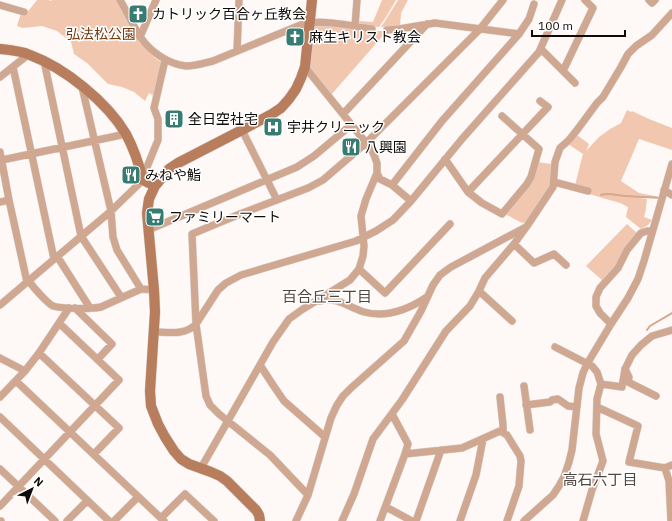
<svg xmlns="http://www.w3.org/2000/svg" width="672" height="521" font-family="'IBM Plex Sans','Noto Sans JP',sans-serif">
<rect width="100%" height="100%" fill="#fef9f6"/>
<path fill="#f2c7b0" d="M37 0H49L50 1 52 0H117L140 43 155 58 161 62 154 96 149 93 145 101 134 92 122 87 108 84 87 63 74 54 71 42 57 31 42 26 23 28 17 26 21 13 26 14Z
M382 0H396L386 17 379 27 359 25V21L373 22Z
M398 0H408L401 13 400 27 390 28 381 27 385 21Z
M316 24 371 31H387L331 95 311 69 310 67 314 25Z
M627 110 631 112 632 111 649 119 672 128V150L639 139 621 181 639 193 660 197V198H640L647 199C646 206 646 211 644 217L652 220 648 225 641 229 626 217 628 207 620 203 589 194 575 185 583 154 568 144 577 135 589 144 586 151 599 137 610 129 621 123Z
M537 162 552 164 551 185 527 222 522 223 505 214Z
M627 224 638 234 615 268 603 281 586 266Z"/>
<g fill="none" stroke-linecap="round" stroke-linejoin="round">
<path stroke="#d7a78c" stroke-width="2" d="M601 195C609 192 618 196 627 196 638 197 649 197 660 198
M647 330 650 326 672 313"/>
<defs>
<path id="street" d="M120 0C127 12 133 26 141 38 151 52 168 64 186 66 196 66 205 63 213 61L303 24C321 19 353 26 372 29
M649 0 652 3 655 0
M0 5 24 12
M355 26 357 0
M387 30 399 29 435 23 519 34
M140 37 156 0
M541 49 575 83
M237 51 239 0
M44 61 81 236 121 297
M13 67 54 259
M563 71 593 8 585 0
M0 77 29 54
M82 87 111 211 113 237 117 250 141 289
M343 114 427 24
M242 130 277 200
M0 152 9 200 27 282
M445 159 468 192 482 203 502 214 527 184 531 177 539 149 502 116
M2 160 126 134
M377 173 380 179 392 185 411 201
M554 182 588 191
M392 185 442 121 519 34 529 19 534 4
M664 190 672 195
M468 192 548 107 540 101
M0 202 9 200
M148 230 297 167 314 156 351 125
M514 244 534 263 554 254 566 265
M57 256 90 308
M359 269 385 293 450 224
M29 281C33 287 47 303 53 306 63 309 92 309 101 307L141 289 154 290
M479 291 512 321
M320 301C338 296 347 307 364 312 386 318 409 309 427 297
M0 305 111 211 143 180 147 167 158 140V119L154 108 165 60
M75 308 112 344 98 359
M611 324 600 313 596 306V297L600 288 618 268 627 250 641 233 647 231H652
M153 332C168 332 185 336 196 324L218 290 226 283 241 275 356 241 376 231 393 220 411 201 462 139 539 52 562 0
M555 347 592 366 597 372 601 384 597 399 596 434 603 461 592 490 583 521
M39 353 119 428 94 454
M0 358 25 371
M260 365 273 385 284 401 325 437
M625 369 629 377 628 382 656 396
M16 381 164 521
M601 384 622 387 625 369 632 355 641 345 652 336 672 330
M524 386 530 430
M0 397 25 371 39 353 69 308
M500 397 503 425V432
M526 405 550 402 552 400 558 399 568 406 577 407
M597 407 638 426 629 462 665 468 672 465
M0 417 109 521
M405 454 462 448 500 431 507 435 515 448 520 456 521 461 519 486 507 521
M201 468 273 342 289 319 303 309 350 280 359 269 363 256 364 246 361 216 366 199 377 173V163L374 155 371 149 305 67
M665 468 669 481 671 521
M0 469 55 521
M308 495 270 455 219 414 210 405 206 396 196 324 192 234 240 214 308 188 323 180 366 143 480 29 503 0
M0 506 119 380 59 323
M386 507 412 521
M161 518 185 494 214 521
M0 521H1
M67 521 87 501
M114 521 138 497
M296 521 308 495 331 418 337 405 343 396 351 388 404 341 421 311 433 285 440 275 451 267 526 227
M342 521 354 494 373 439 402 400 446 331 470 306 479 291 485 278 514 244 527 226 553 187 555 162 560 148 569 140 577 130 597 103 603 97 621 67 628 54 636 46 652 35 672 13
M380 521 405 454 408 444 392 414
M416 521 441 450
M460 521 476 475 483 439
M524 521 553 495 559 486 564 477 569 462 572 450 579 388 583 373 587 364 611 324 628 298 638 279 644 261 672 164"/>
<path id="secondary" d="M0 49C10 50 21 51 30 55 65 68 107 102 126 134 134 149 139 164 143 180L155 186
M260 521 259 515 256 510 227 481 220 476 211 472 189 464 181 459 174 451 165 437 158 424 151 406 150 391 155 312 154 290 147 213 149 199 155 186 169 169 178 163 242 130 272 114 281 108 289 99 296 89 301 78 305 67 312 0"/>
</defs>
<use href="#street" stroke="#d8d3d0" stroke-width="8"/>
<use href="#secondary" stroke="#d8d3d0" stroke-width="11"/>
<use href="#street" stroke="#d0a790" stroke-width="7"/>
<use href="#secondary" stroke="#b87d5c" stroke-width="10"/>
</g>
<defs>
<symbol id="church-square" viewBox="-11 -11 22 22"><rect x="-9" y="-9" width="18" height="18" rx="4" fill="#377c72" stroke="#fff"/><path d="M-1.2-6h2.4v3.5h3.3v2.4h-3.3V6h-2.4V-.1h-3.3v-2.4h3.3Z" fill="#fff"/></symbol>
<symbol id="building-square" viewBox="-11 -11 22 22"><rect x="-9" y="-9" width="18" height="18" rx="4" fill="#377c72" stroke="#fff"/><path d="M-4-6H4V6H1V3H-1V6H-4ZM-2.5-4.3h1.7v1.8h-1.7ZM.8-4.3h1.7v1.8H.8ZM-2.5-1h1.7V.8h-1.7ZM.8-1h1.7V.8H.8Z" fill="#fff"/></symbol>
<symbol id="hospital-square" viewBox="-11 -11 22 22"><rect x="-9" y="-9" width="18" height="18" rx="4" fill="#377c72" stroke="#fff"/><path d="M-5-5h3v3.5h4V-5h3V5h-3V1.5h-4V5h-3Z" fill="#fff"/></symbol>
<symbol id="restaurant-square" viewBox="-11 -11 22 22"><rect x="-9" y="-9" width="18" height="18" rx="4" fill="#377c72" stroke="#fff"/><path d="M-5-6h1v4h1v-4h1v4h1v-4h1v5L-1.5 .5V6h-2V.5L-5-1ZM5-6V6H3V1.5H1.5Q1.5-4 5-6Z" fill="#fff"/></symbol>
<symbol id="supermarket-square" viewBox="-11 -11 22 22"><rect x="-9" y="-9" width="18" height="18" rx="4" fill="#377c72" stroke="#fff"/><path d="M-6-5.5h2.5l.6 2H6L4.5 2H-2.5L-4.4-4H-6ZM-1.5 3.2a1.3 1.3 0 1 0 .1 0ZM3 3.2a1.3 1.3 0 1 0 .1 0Z" fill="#fff"/></symbol>
</defs>
<g fill-rule="evenodd">
<use href="#church-square" x="127" y="3" width="22" height="22"/>
<use href="#church-square" x="284" y="26" width="22" height="22"/>
<use href="#building-square" x="163" y="108" width="22" height="22"/>
<use href="#hospital-square" x="262" y="116" width="22" height="22"/>
<use href="#restaurant-square" x="340" y="136" width="22" height="22"/>
<use href="#restaurant-square" x="120" y="164" width="22" height="22"/>
<use href="#supermarket-square" x="144" y="206" width="22" height="22"/>
</g>
<g text-anchor="middle" stroke-width="3" stroke-linejoin="round" paint-order="stroke">
<g font-size="14" fill="#0e0b09" stroke="#fff" text-anchor="start">
<text x="152" y="19">カトリック百合ヶ丘教会</text>
<text x="309" y="42">麻生キリスト教会</text>
<text x="188" y="124">全日空社宅</text>
<text x="287" y="132">宇井クリニック</text>
<text x="365" y="152">八興園</text>
<text x="145" y="180">みねや鮨</text>
<text x="169" y="222">ファミリーマート</text>
</g>
<g font-size="14" fill="#74380e" stroke="#fff">
<text x="101" y="39">弘法松公園</text>
</g>
<g font-size="15" fill="#504742" stroke="#fff">
<text x="327" y="302">百合丘三丁目</text>
<text x="600" y="485">高石六丁目</text>
</g>
</g>
<g transform="translate(32 489) rotate(42)" stroke="#ffffff" stroke-width="3" paint-order="stroke">
<path d="M0-3L7 15L0 10L-7 15Z" fill="#0e0b09"/>
<text y="-6" font-size="11" font-weight="bold" text-anchor="middle" fill="#0e0b09">N</text>
</g>
<path d="M532 30v6h93v-6" fill="none" stroke="#0e0b09" stroke-width="2"/>
<text x="538" y="30" font-size="12" fill="#0e0b09" stroke="#ffffff" stroke-width="3" paint-order="stroke">100 m</text>
</svg>
